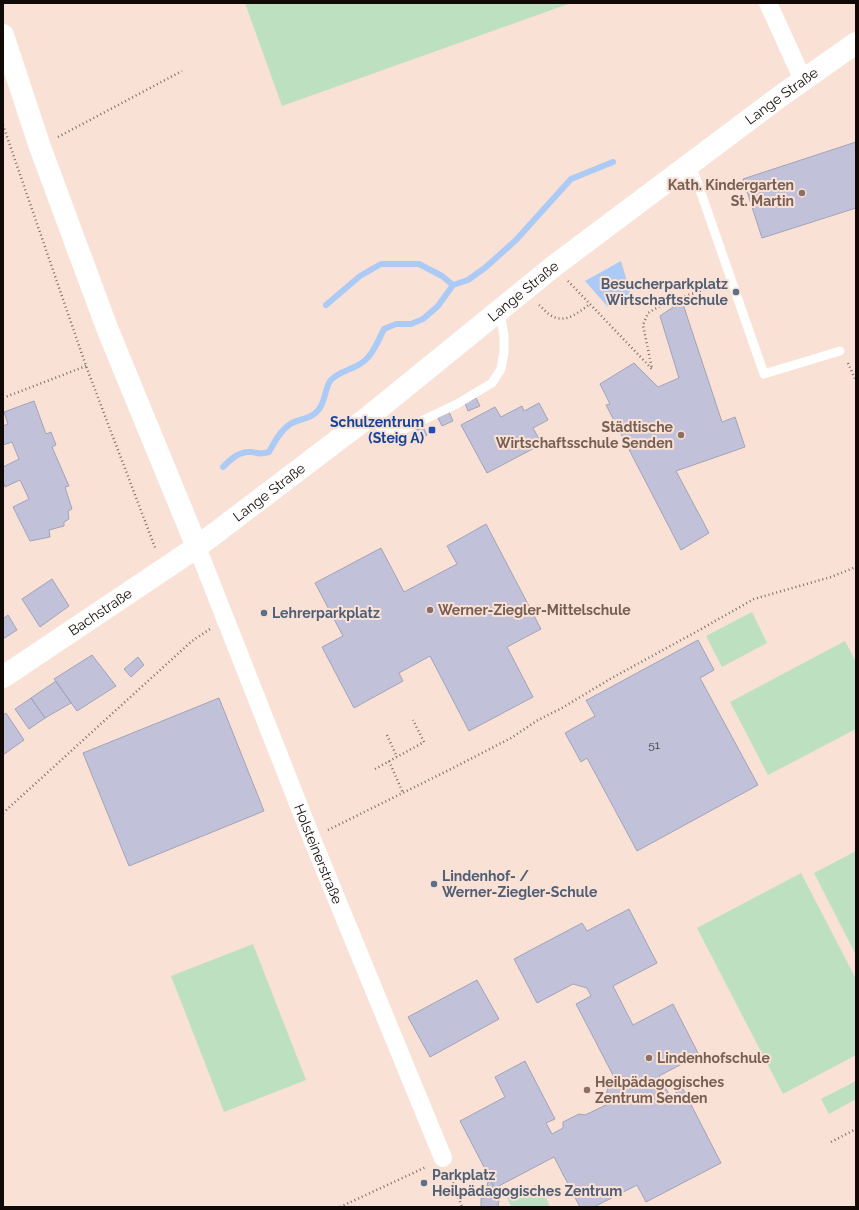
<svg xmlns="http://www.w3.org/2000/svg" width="859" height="1210" font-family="Raleway,sans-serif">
<rect width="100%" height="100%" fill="#f9e1d6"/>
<path fill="#bde0c0" d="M245 3H571L282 106Z
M752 612 767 643 722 667 706 636Z
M845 641 856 662V729L768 775 730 702Z
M856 851V955L814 873Z
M801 873 856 979V1055L783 1094 697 928Z
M253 944 306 1080 224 1112 171 976Z
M856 1081V1099L829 1114 821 1099Z
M540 1183 550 1207H511L507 1198Z"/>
<path fill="#abcaf5" d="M621 261 632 298 608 307 585 281Z"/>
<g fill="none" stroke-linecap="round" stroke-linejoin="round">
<path stroke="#abcaf5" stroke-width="6" d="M326 305 360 276 381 264H419L442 276 453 285 468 280 486 267 516 240 571 179 613 162
M223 467C231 459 239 451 251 452 260 453 258 455 269 452 274 443 280 431 289 425 296 419 307 420 314 414 325 407 324 391 330 381 337 372 351 370 360 364 372 357 378 341 384 329L396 324H411L423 319 438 306 453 285"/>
</g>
<path fill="#c1c2d9" stroke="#a2a3b9" d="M856 142V208L762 238 743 179Z
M682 301 722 422 735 417 745 447 676 471 709 533 681 550 606 405 610 404 600 384 634 363 658 387 679 378 660 316Z
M476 398 480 406 468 411 465 403Z
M34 401 46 434 51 432 56 445 52 447 69 486 65 487 72 509 68 511 69 519 64 522V526L49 530 50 537 30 541 13 507 29 499 20 480 5 487 3 481V467L19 459 12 442 3 445V426L8 424 4 412Z
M539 403 548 420 533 428 542 444 487 473 461 425 495 407 501 417 522 406 524 411Z
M449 412 453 421 442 426 438 418Z
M423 427 427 435 416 440 412 432Z
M486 524 541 629 507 647 533 697 469 731 430 656 399 673 403 681 354 708 322 647 343 636 315 583 381 548 404 592 457 564 447 546Z
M52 579 69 606 40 627 22 599Z
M8 615 17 630 3 639V619Z
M698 640 714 670 700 678 758 785 637 851 587 758 581 762 565 733 595 716 586 700H587Z
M92 655 116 686 77 711 54 679Z
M138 657 144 665 131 677 124 669Z
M56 681 71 703 45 718 31 698Z
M31 698 45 718 29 729 15 709Z
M219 698 264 811 129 866 83 753Z
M6 713 24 740 3 755V715Z
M629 909 657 963 613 986 633 1025 673 1004 699 1055 659 1076 670 1096 683 1089 721 1163 646 1202 637 1185 594 1207H580L554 1157 495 1188 460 1121 505 1097 495 1077 525 1061 555 1119 546 1123 552 1134 563 1128V1122L579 1114 585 1115 610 1103 606 1096 609 1082 615 1079 576 1004 591 996 587 988 573 984 537 1003 514 959 582 923 587 931Z
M477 980 499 1019 430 1057 408 1017Z
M489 1176 493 1185 490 1198 499 1199 498 1207H481V1198H485Z"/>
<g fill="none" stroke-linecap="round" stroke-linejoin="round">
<path stroke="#7e6e68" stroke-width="2.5" stroke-dasharray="1 3" stroke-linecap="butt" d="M3 125 86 366 156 550
M58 137 182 71
M568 281 652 369 643 325 648 313 665 303 718 285
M539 305C543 308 548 315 554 317 567 323 580 311 590 304
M848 363 856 381
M3 398 86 366
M387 735 397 757
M389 761 403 793
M375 769 424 742 413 720
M3 813 192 641 210 629
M328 830 453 768 511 738 538 720 562 708 610 679 694 633 754 599 831 577 856 567
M831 1142 856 1129
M450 1175 462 1207
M340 1207 426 1167"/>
<path stroke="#fff" stroke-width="9" d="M691 164 764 374 840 351
M367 418 384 429 400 431 457 404 492 383 501 369 504 352V336L500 312"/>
<g stroke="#fff" stroke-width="18">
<path d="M768 3 803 80"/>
<path id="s1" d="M197 547 312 839 443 1158"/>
</g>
<g stroke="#fff" stroke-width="22">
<path d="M3 35 40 147 107 328 197 547"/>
<path id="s2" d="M3 677 197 547 367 418 554 266 782 95 856 43"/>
</g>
</g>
<g fill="#8d6e63" stroke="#f9e1d6" stroke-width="1.5">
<circle cx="802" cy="193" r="4"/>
<circle cx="681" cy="435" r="4"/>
<circle cx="430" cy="610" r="4"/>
<circle cx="649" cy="1058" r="4"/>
<circle cx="587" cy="1090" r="4"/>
</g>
<g fill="#5c6f8a" stroke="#f9e1d6" stroke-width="1.5">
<circle cx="736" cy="292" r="4"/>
<circle cx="264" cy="613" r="4"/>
<circle cx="434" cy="884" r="4"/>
<circle cx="424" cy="1183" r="4"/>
</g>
<rect fill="#1a4fb4" stroke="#f9e1d6" stroke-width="1.5" x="428" y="426" width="8" height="8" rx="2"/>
<g text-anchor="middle" stroke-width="4" stroke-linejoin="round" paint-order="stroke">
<g font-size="12" fill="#3d373b">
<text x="654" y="749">51</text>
</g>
<g font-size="14" fill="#110906" stroke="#f9e1d6">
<text dy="5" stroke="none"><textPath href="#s2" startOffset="972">Lange Straße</textPath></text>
<text dy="5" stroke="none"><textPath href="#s2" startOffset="648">Lange Straße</textPath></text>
<text dy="5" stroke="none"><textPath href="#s2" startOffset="324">Lange Straße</textPath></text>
<text dy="5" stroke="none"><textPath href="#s2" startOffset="117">Bachstraße</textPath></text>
<text dy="5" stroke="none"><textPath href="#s1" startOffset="330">Holsteinerstraße</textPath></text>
</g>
<g font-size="14" font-weight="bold" fill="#785e54" stroke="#f9e1d6" text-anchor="start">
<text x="794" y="190" text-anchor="end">Kath. Kindergarten<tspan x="794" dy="16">St. Martin</tspan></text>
<text x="673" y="432" text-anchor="end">Städtische<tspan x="673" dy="16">Wirtschaftsschule Senden</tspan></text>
<text x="438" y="615">Werner-Ziegler-Mittelschule</text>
<text x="657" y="1063">Lindenhofschule</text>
<text x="595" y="1087">Heilpädagogisches<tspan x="595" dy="16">Zentrum Senden</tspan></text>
</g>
<g font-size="14" font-weight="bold" fill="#4e5e75" stroke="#f9e1d6" text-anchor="start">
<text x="728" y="289" text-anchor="end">Besucherparkplatz<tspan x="728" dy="16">Wirtschaftsschule</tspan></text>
<text x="272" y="618">Lehrerparkplatz</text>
<text x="442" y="881">Lindenhof- /<tspan x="442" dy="16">Werner-Ziegler-Schule</tspan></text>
<text x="432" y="1180">Parkplatz<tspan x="432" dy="16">Heilpädagogisches Zentrum</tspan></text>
</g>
<g font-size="14" font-weight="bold" fill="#164399" stroke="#f9e1d6" text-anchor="end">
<text x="424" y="427">Schulzentrum<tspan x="424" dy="16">(Steig A)</tspan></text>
</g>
</g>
<rect width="859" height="1210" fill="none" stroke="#110906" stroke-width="8"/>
</svg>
